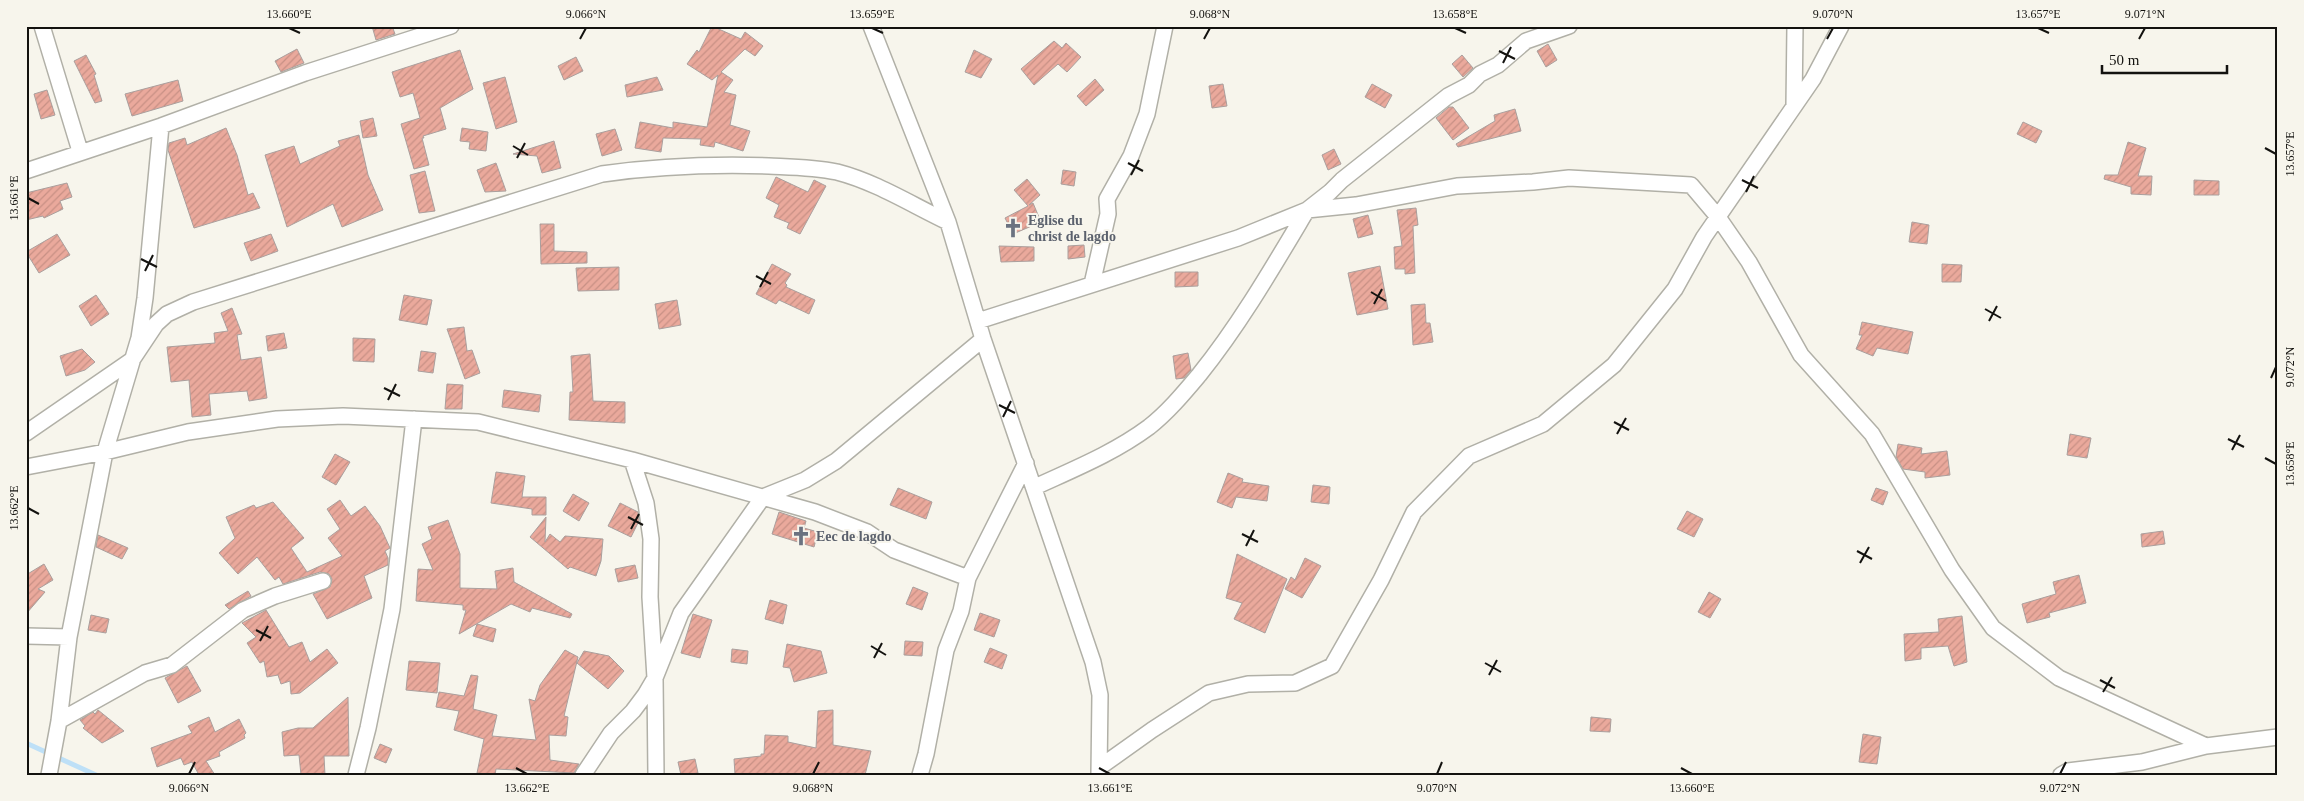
<svg xmlns="http://www.w3.org/2000/svg" width="2304" height="801" font-family="'Times New Roman',serif">
<defs>
<pattern id="building-hatch" width="6" height="6" patternUnits="userSpaceOnUse" patternTransform="scale(1.25)"><rect width="6" height="6" fill="#eaa99c"/><path d="M-1 1l2-2M0 6l6-6M5 7l2-2" fill="none" stroke="#c89085"/></pattern>
</defs>
<rect width="100%" height="100%" fill="#f7f5ec"/>
<g fill="none" stroke-linecap="round" stroke-linejoin="round">
<path stroke="#bee0f7" stroke-width="5" d="M26 743 96 775"/>
</g>
<path fill="url(#building-hatch)" stroke="#aa9f9d" d="M372 26H392L395 34 376 40Z
M712 26 741 39 745 32 763 46 755 56 745 49 721 72 733 80 724 92 736 95 730 125 750 131 743 151 715 142 714 147 700 145 701 139 663 138 661 152 635 148 640 122 673 128V122L707 127 718 75 712 80 687 64 697 50 699 52Z
M1054 41 1062 48 1066 43 1081 57 1067 72 1058 64 1034 85 1021 69Z
M1548 44 1557 60 1546 67 1537 51Z
M297 49 304 63 281 72 275 61Z
M460 50 473 89 440 108 446 129 423 136 424 138H422L429 165 414 169 401 124 420 118 413 93 400 97 392 72Z
M974 50 992 59 981 78 965 72Z
M86 55 96 74 94 75 102 101 95 103 74 61Z
M1462 55 1473 68 1463 77 1452 64Z
M576 57 583 71 564 80 558 66Z
M505 77 517 122 496 129 483 83Z
M657 77 663 90 627 97 625 85Z
M1095 79 1104 90 1086 106 1077 96Z
M178 80 183 101 132 116 125 94Z
M1223 84 1227 106 1212 108 1209 86Z
M1372 84 1392 95 1385 108 1365 97Z
M47 90 55 115 41 119 34 94Z
M1449 107H1453L1469 128 1453 140 1436 118Z
M1515 109 1521 131 1458 147 1456 144 1495 121 1494 115Z
M373 118 377 136 363 138 360 121Z
M2023 122 2042 131 2036 143 2017 134Z
M226 128 237 155 248 195 253 193 260 208 194 228 168 150 169 143 185 138 187 145Z
M462 128 488 132 486 151 469 149 470 142 460 141Z
M615 129 622 150 602 156 596 134Z
M359 135 368 175 383 210 342 227 333 204 287 227 265 155 294 146 300 164 340 146 338 141Z
M554 141 561 168 542 173 537 156 513 154Z
M2128 142 2146 148 2138 176H2152L2151 195 2131 194V187L2104 179 2105 175H2118Z
M1334 149 1341 164 1328 170 1322 155Z
M496 163 506 191 485 192 477 170Z
M1063 170 1076 172 1074 186 1061 184Z
M425 171 435 211 419 213 410 175Z
M776 177 808 192 814 180 826 186 800 234 787 228 789 223 774 217 779 205 766 198Z
M1027 179 1040 195 1029 205 1033 203 1041 222 1013 234 1005 218 1028 206 1014 190Z
M2194 180 2219 181V195H2194Z
M67 183 72 197 60 201 63 209 44 218 43 216 26 220V193Z
M1416 208 1418 225 1413 226 1415 273 1405 274V269H1395L1394 247 1402 246 1397 210Z
M1368 215 1373 234 1358 238 1353 219Z
M1912 222 1929 225 1927 244 1909 242Z
M540 224H554V251L587 252V263L541 264Z
M57 234 70 255 39 273 26 252Z
M271 234 278 251 251 261 244 243Z
M1084 245 1085 257 1068 259V246Z
M999 246 1034 247V261L1001 262Z
M772 264 791 274 785 283 787 285 786 287 815 300 809 314 779 300 776 304 756 294Z
M1942 264 1962 265 1961 282H1942Z
M1380 266 1388 309 1357 315 1348 273Z
M619 267V290L578 291 576 268Z
M1175 272H1198V286L1175 287Z
M96 295 109 314 91 326 79 306Z
M404 295 432 300 427 325 399 320Z
M677 300 681 325 659 329 655 304Z
M1425 304 1426 323H1430L1433 342 1413 345 1411 305Z
M232 308 242 334 237 335 241 360 261 357 267 398 249 401 247 391 209 394 211 415 192 417 189 380 171 382 167 347 215 343 214 333 228 331 221 313Z
M1862 322 1913 332 1908 354 1877 348 1873 356 1856 349 1862 335H1859Z
M464 327 467 351 472 350 480 373 465 379 447 329Z
M284 333 287 348 268 351 266 336Z
M353 338 375 339 374 362 353 361Z
M82 349 95 362 85 370 66 376 60 356Z
M421 351 436 353 433 373 418 371Z
M1188 353 1191 370 1184 378 1176 379 1173 356Z
M590 354 593 401 625 402V423L569 420 570 392H573L571 356Z
M447 384 463 385 462 409H445Z
M504 390 541 395 539 412 502 407Z
M2070 434 2091 438 2087 458 2067 455Z
M1898 444 1922 448 1921 454 1947 451 1950 475 1925 478V472L1903 469 1896 457Z
M335 454 350 462 336 485 322 477Z
M496 472 525 476 522 497H546V515H532V509L491 503Z
M1228 473 1243 479 1242 482 1269 486 1267 501 1236 497 1232 508 1217 502Z
M1313 485 1330 487 1329 504 1311 502Z
M898 488 932 502 926 519 890 505Z
M1876 488 1888 492 1883 505 1871 500Z
M573 494 589 503 579 521 563 511Z
M340 500 351 516 365 506 380 526 390 548 385 551 388 558V565L364 576 372 598 327 619 313 594 330 587 332 579 329 574 320 572 283 584 279 577 275 580 257 557 238 574 219 553 235 538 226 517 254 505 256 508 273 502 304 538 291 548 307 572 342 556 328 538 340 529 327 509Z
M620 503 638 512 639 521 631 537 608 526Z
M1687 511 1703 519 1694 537 1677 529Z
M779 512 806 521 804 528 818 532 814 547 772 534Z
M546 517 545 542 550 534 560 542 565 536 603 539 601 561 596 576 570 567 568 569 530 537Z
M448 520 460 554V588L497 589 495 571 513 568 514 582 572 614 570 618 532 608 530 612 511 604 459 634 466 610H463V605L416 601 418 569 433 570 422 544 432 539 428 527Z
M2163 531 2165 544 2142 547 2141 534Z
M98 535 128 548 122 559 96 547Z
M1237 554 1287 579 1265 633 1234 619 1242 603 1226 598Z
M1305 558 1321 566 1302 598 1285 589 1291 577 1295 580Z
M44 564 53 580 38 589 45 592 26 614V575Z
M635 565 638 578 618 582 615 569Z
M2079 575 2086 603 2049 613 2050 617 2027 623 2022 604 2056 594 2053 582Z
M913 587 928 593 922 610 906 604Z
M248 591 251 596 229 609 225 605Z
M1709 592 1721 599 1710 618 1698 612Z
M770 600 787 605 783 624 765 619Z
M266 610 289 647 302 642 310 662 327 649 338 663 300 693 291 694 290 681 281 684 278 675 267 677 264 661 260 663 247 643 256 637 242 623Z
M980 613 1000 620 994 637 974 630Z
M693 614 712 620 700 658 681 653Z
M91 615 109 619 106 633 88 630Z
M1962 616 1967 662 1954 666 1948 646 1921 648V659L1905 661 1904 634 1939 632 1938 619Z
M477 624 496 629 493 642 473 636Z
M905 641 923 642 922 656 904 655Z
M787 644 821 651 827 673 794 682 790 668 783 667Z
M990 648 1007 655 1002 669 984 662Z
M732 649 748 651 747 664 731 662Z
M565 650 578 657 564 716 568 717 566 736 549 735 550 760 579 764 574 773 496 769 495 775 477 773 484 739 454 730 459 711 436 707 439 692 464 696 471 675 478 676 473 709 497 715 492 736 536 740 529 699 535 701 540 685Z
M584 651 609 656 624 671 608 689 577 663Z
M409 661 440 663 437 693 406 690Z
M187 666 201 691 178 703 165 678Z
M348 697 349 756H324L325 775H301L299 755 284 756 282 732 298 728H313Z
M98 710 124 731 102 743 83 728 85 726 80 720 93 712 95 714Z
M833 710V745L871 751 865 775H735L734 759 761 756V754H764L765 735 788 736V742L816 748 818 711Z
M209 717 215 732 239 719 246 733 244 735 245 738 219 752 220 756 206 761 215 775H199L192 762 184 765 181 758 157 767 151 748 192 733 188 726Z
M1591 717 1611 719 1610 732 1590 731Z
M1863 734 1881 737 1877 764 1859 762Z
M380 744 392 749 386 763 374 758Z
M695 759 698 773 681 775 678 762Z"/>
<g fill="none" stroke-linecap="round" stroke-linejoin="round">
<defs>
<path id="minor" d="M42 26 80 151
M871 26 948 222 983 339 1093 662 1100 695 1099 774
M1794 106 1795 26
M26 171 161 126 305 73 451 26
M1307 210 1356 205 1457 186 1533 182 1569 178 1691 185 1718 217 1749 262 1801 355 1872 434 1952 570 1993 628 2059 678 2206 746
M1092 284 1108 214 1107 199 1131 156 1147 114 1165 26
M978 321 1238 238 1307 210 1330 192 1342 180 1448 96 1469 85 1480 74 1498 65 1526 41 1569 26
M26 433 132 360 156 324 167 314 193 302 602 174C660 166 710 164 769 166 792 167 814 167 837 172 876 182 912 205 948 222
M632 460 646 503 651 539 650 597 655 678 656 775
M26 467 105 452 188 432 277 419 343 416 478 422 632 460 815 512 867 532 894 550 968 578
M1035 487C1074 469 1114 453 1149 427 1168 412 1183 394 1199 375 1240 324 1273 267 1307 210
M26 636 69 637
M59 721 145 673 172 665 243 610 275 596 323 581
M1100 767 1152 730 1209 693 1248 684 1295 683 1332 666 1381 580 1414 512 1469 456 1543 424 1614 365 1675 289 1704 237 1813 79 1841 26
M49 775 59 721 69 637 105 452 139 338 145 298 161 126
M356 775 368 728 392 609 414 419
M583 775 611 733 633 711 645 695 655 678 681 613 763 497 805 480 836 461 983 339
M920 775 926 754 946 650 961 611 968 578 1026 463
M2061 775 2068 771 2142 762 2206 746 2278 737"/>
</defs>
<use href="#minor" stroke="#b1b0a7" stroke-width="18"/>
<use href="#minor" stroke="#fff" stroke-width="15"/>
</g>
<path fill="none" stroke="#13120f" stroke-width="2" d="M289 28 300 33M872 28 883 33M1455 28 1466 33M2038 28 2049 33M580 39 586 28M1204 39 1210 28M1827 39 1833 28M2139 39 2145 28M1499 51 1515 59M1503 63 1511 47M513 146 528 155M2265 148 2276 154M517 158 525 143M1128 163 1143 171M1131 175 1139 160M1742 180 1758 188M1746 192 1754 176M28 198 39 204M141 259 157 267M145 271 153 255M756 276 771 284M760 287 768 272M1371 292 1386 301M1374 304 1382 289M1985 309 2001 318M1989 321 1997 306M2271 378 2276 367M384 388 400 396M388 400 396 384M999 405 1015 413M1003 417 1011 401M1614 422 1629 430M1617 434 1626 418M2228 439 2244 447M2232 450 2240 435M2265 458 2276 464M28 508 39 514M628 517 643 525M631 529 639 514M1242 534 1258 542M1246 546 1254 530M1857 551 1872 559M1860 563 1869 547M256 630 271 638M260 641 268 626M871 646 886 655M874 658 882 643M1485 663 1501 672M1489 675 1497 660M2100 680 2115 688M2103 692 2112 677M516 768 527 774M1099 768 1110 774M1681 768 1692 774M189 774 195 762M813 774 819 762M1437 774 1442 762M2060 774 2066 762"/>
<defs>
<symbol id="church-bare" viewBox="-9 -9 18 18"><path d="M-1.2-6h2.4v3.5h3.3v2.4h-3.3V6h-2.4V-.1h-3.3v-2.4h3.3Z" fill="#6b7280" stroke="#f7f5ec" stroke-width="2.5" paint-order="stroke"/></symbol>
</defs>
<g fill-rule="evenodd">
<use href="#church-bare" x="999" y="214" width="28" height="28"/>
<use href="#church-bare" x="787" y="522" width="28" height="28"/>
</g>
<g text-anchor="middle" stroke-width="4" stroke-linejoin="round" paint-order="stroke">
<g font-size="14" font-weight="bold" fill="#5b616d" stroke="#f7f5ec" text-anchor="start">
<text x="1028" y="225">Eglise du<tspan x="1028" dy="16">christ de lagdo</tspan></text>
<text x="816" y="541">Eec de lagdo</text>
</g>
</g>
<rect width="2304" height="801" fill="none" stroke="#f7f5ec" stroke-width="55"/>
<path d="M2102 65v8h125v-8" fill="none" stroke="#13120f" stroke-width="2.5"/>
<text x="2109" y="65" font-size="15" fill="#13120f" stroke="#f7f5ec" stroke-width="4" paint-order="stroke">50 m</text>
<rect x="28" y="28" width="2248" height="746" fill="none" stroke="#13120f" stroke-width="2"/>
<g font-size="12" text-anchor="middle" fill="#13120f">
<text x="289" y="18">13.660°E</text>
<text x="586" y="18">9.066°N</text>
<text x="872" y="18">13.659°E</text>
<text x="1210" y="18">9.068°N</text>
<text x="1455" y="18">13.658°E</text>
<text x="1833" y="18">9.070°N</text>
<text x="2038" y="18">13.657°E</text>
<text x="2145" y="18">9.071°N</text>
<text transform="translate(2290 154) rotate(-90)" y="4">13.657°E</text>
<text transform="translate(14 198) rotate(-90)" y="4">13.661°E</text>
<text transform="translate(2290 367) rotate(-90)" y="4">9.072°N</text>
<text transform="translate(2290 464) rotate(-90)" y="4">13.658°E</text>
<text transform="translate(14 508) rotate(-90)" y="4">13.662°E</text>
<text x="189" y="792">9.066°N</text>
<text x="527" y="792">13.662°E</text>
<text x="813" y="792">9.068°N</text>
<text x="1110" y="792">13.661°E</text>
<text x="1437" y="792">9.070°N</text>
<text x="1692" y="792">13.660°E</text>
<text x="2060" y="792">9.072°N</text>
</g>
</svg>
